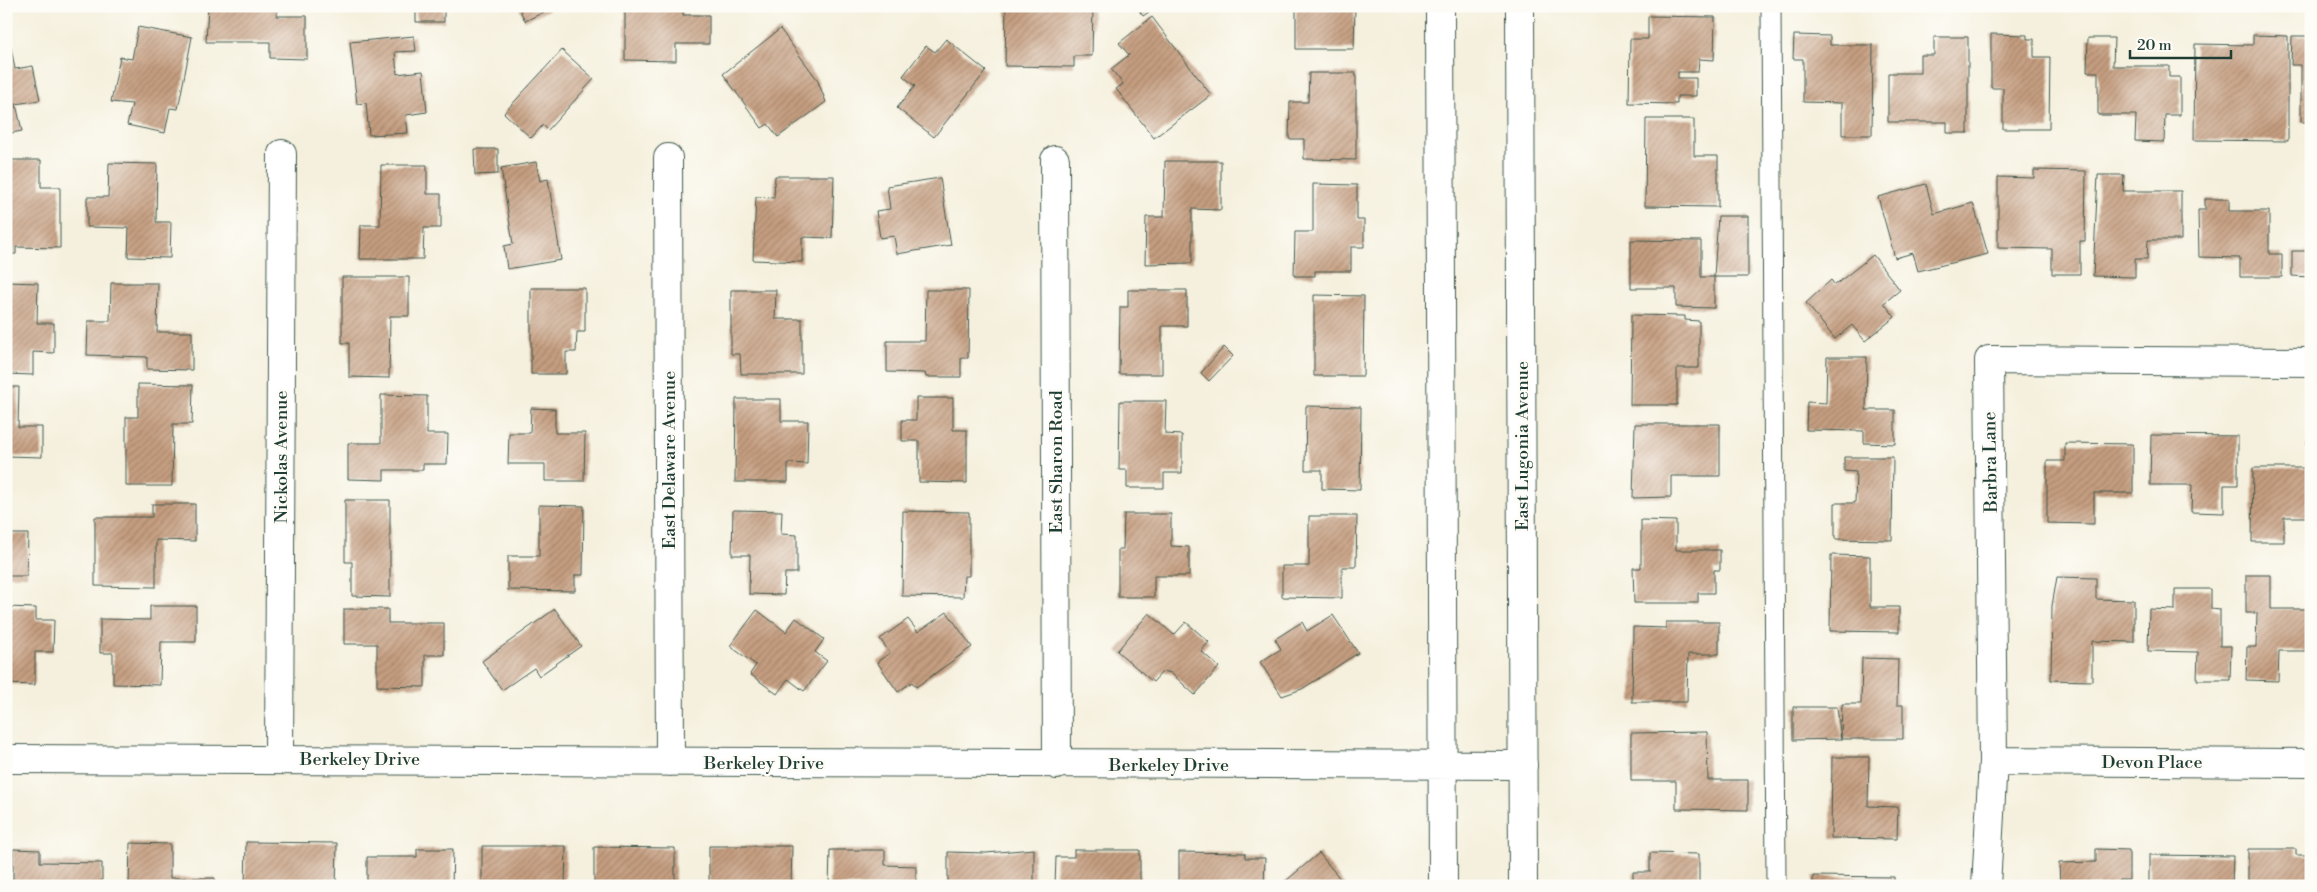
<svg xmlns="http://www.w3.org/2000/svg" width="2317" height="892" font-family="'Libre Bodoni',serif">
<defs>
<pattern id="building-hatch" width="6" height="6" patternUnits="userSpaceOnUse" patternTransform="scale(1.25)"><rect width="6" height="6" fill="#c69e80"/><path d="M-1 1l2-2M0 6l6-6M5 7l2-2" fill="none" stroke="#a0826a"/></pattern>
</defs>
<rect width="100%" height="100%" fill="#fdfcf7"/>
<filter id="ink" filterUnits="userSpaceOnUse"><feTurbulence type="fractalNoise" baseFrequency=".02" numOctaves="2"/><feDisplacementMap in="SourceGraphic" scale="10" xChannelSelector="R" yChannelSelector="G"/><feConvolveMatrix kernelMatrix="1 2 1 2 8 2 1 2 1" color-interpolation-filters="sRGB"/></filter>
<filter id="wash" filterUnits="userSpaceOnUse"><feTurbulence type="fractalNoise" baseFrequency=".0096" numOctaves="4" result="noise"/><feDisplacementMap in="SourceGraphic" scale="20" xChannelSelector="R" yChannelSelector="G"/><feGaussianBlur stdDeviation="1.12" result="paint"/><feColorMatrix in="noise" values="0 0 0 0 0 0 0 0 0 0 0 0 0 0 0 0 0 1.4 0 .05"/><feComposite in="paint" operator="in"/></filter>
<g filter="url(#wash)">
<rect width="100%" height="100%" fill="#f5f0dd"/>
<g id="blocks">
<path fill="url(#building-hatch)" d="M208 6H277V16H307V59L270 58V42H206Z
M416 6H444V22H416Z
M518 6H557L525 21Z
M625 6H683V15H709V44H676V61L625 60Z
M1006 6H1093L1092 56H1074V67L1005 66Z
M1142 6H1158L1143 16 1138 9Z
M1296 6H1355L1354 49H1296Z
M1648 16 1715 17 1714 60 1699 59 1698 72H1678V78H1696V96H1677V104L1629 103 1630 39H1648Z
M1152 17 1211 95 1154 138 1116 89 1123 84 1111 69 1129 55 1119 43Z
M138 27 192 37 178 109 170 108 165 133 127 125 132 104 111 102 120 57 132 59Z
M780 29 817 79 826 102 778 137 768 124 762 128 723 74Z
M1991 34 2027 35V39H2034V57H2050L2049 129H2003V88H1991Z
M1794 35 1830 36V45H1873L1872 135H1842V103L1803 102V59H1793Z
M2253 35 2288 36V141L2194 140 2195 44 2253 45Z
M414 36 416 51 395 52 397 74 423 71 427 112 406 115 408 133 369 135 366 103 357 104 350 42Z
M2292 36H2311V122H2301V65H2291Z
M1934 37H1968V133H1947V122H1888V73H1920V55H1934Z
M2088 38H2114L2113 66H2169V77H2180V115H2165L2164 142 2135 141 2136 115H2098V72H2087Z
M946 39 986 71 934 137 897 108 915 86 903 76 926 46 935 52Z
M6 42H10L15 69 33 66 40 100 16 104 22 131 6 134Z
M562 50 594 79 548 130 543 125 531 138 504 113Z
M1309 73H1356V160L1304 159V139H1289L1290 102H1308Z
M1646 119H1694V156H1718V207L1645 206Z
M474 149H498V174L475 175Z
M6 160H41V187H60V248L16 247V254H6Z
M1165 161H1221V210L1192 209V263L1145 264 1146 217H1164Z
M536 162 540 181 548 179 561 260 507 269 504 246 513 244 501 168Z
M109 163 157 164 156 222H171L170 258 128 257 129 228 87 227V197H108Z
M381 165H427V194H441V228H424L423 259H360L361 225H380Z
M2034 170 2086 171 2085 241H2080V274H2052V249L1998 248V177L2034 178Z
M2098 175H2124L2123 191H2181V240H2148L2147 259H2135V277L2093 276Z
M775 176H834L832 238 802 237V262L753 260 756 197 774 198Z
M940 178 951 245 897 254 894 236 880 238 876 211 890 209 887 186Z
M1313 184 1357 185V220H1364V247H1351V271H1315V276H1294L1295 232H1313Z
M1926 184 1934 214 1973 203 1988 254 1918 271 1913 253 1895 258 1878 197Z
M2309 187H2311V277L2292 276V251H2308Z
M2205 199H2229V211H2269V254H2282V277H2240V258L2199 257 2198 210H2205Z
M1718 216H1748V277H1714Z
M1631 240 1701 241V277H1714V308L1676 307V288H1631Z
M1873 255 1900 290 1884 303 1895 317 1865 341 1852 325 1835 339 1806 303 1831 280 1835 285Z
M342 277H409V316H390L389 378 349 377V343H342Z
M6 282 38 283 37 323H54V353L33 352V375L6 374Z
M111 283H158L157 332H192V370L147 369V357L87 355 88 321H110Z
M531 288H585V332H577L576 352H566V374H531Z
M731 290H776L775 319H802V374H741L740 354H731Z
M926 290H969L968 358H961V377H926L925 373 887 372V341H925Z
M1128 290H1187V326H1162V374H1119L1120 307H1128Z
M1314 295 1364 296 1363 376H1314Z
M1631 315 1685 316V320L1699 321V368H1677V405H1630Z
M1224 347 1233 356 1209 381 1201 373Z
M1827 357H1867L1866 410H1895V444L1864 443V431L1806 430 1807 402 1826 403Z
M138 384 193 385 192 424H173L172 486H126V417H138Z
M6 387H19L18 427H42V457L6 456Z
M381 395 427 396V434H448L447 464H423V470H384V480L348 479V443H381Z
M916 398H953V430H967V483L919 482V441H902V420H916Z
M736 399H781V421H808L807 464 788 463V482H735Z
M1120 401H1166L1165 434 1182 435V473H1164V488H1127V470H1119Z
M1306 406 1361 407 1360 490 1322 489V470H1305Z
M531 408 555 409V433H585L584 481H545V464H508L509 433H530Z
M1635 424H1720V476H1671V497L1633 498Z
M2151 435 2238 436V485H2224V513L2191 512 2192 485H2150Z
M2307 440H2311V517H2284V542H2252L2253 468H2306Z
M2065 443 2133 444V493H2094V524L2047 523V461H2065Z
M1844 457H1893L1892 540 1835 539V503H1855L1856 472 1844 471Z
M345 500H390V597L352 596V562H345Z
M152 504H195V541L156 540V587L95 586V517H152Z
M539 505 584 506 583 575H575V591L508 590V556H539Z
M733 510 782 511 781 534 797 535V573H785L784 595 749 594 750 555H732Z
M903 511 969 512V576H964L963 597 902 596Z
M1124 514H1171V546L1189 547V576H1154V597H1118V549H1123Z
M1309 516H1357L1356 567H1342V598L1282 597V566H1309Z
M1641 520 1676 521V550H1720V570H1714V593H1698V603H1634L1633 568H1641Z
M6 534H28L27 576H6Z
M1831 555 1870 556V607H1899V632L1830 631Z
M2246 575H2271V609H2311V651H2279L2278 681 2246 680 2247 647H2256L2257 613H2246Z
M2057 577 2096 578V599L2134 600V642L2092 641V681L2051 680 2052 606Z
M2175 589H2211V609L2220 610V646H2231L2230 680H2197L2198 652 2148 651 2149 609 2175 610Z
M150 606H196V642H161L160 685 113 684V653H100V619L150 620Z
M6 607 36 608V620H54L53 652H35V685L6 684Z
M344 609H388V623H444V655H425V687L377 686V644H344Z
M555 609 581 646 539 676 534 668 502 690 482 661Z
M757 610 786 632 796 618 824 639 815 652 827 661 804 691 788 679 777 694 750 674 756 665 730 646Z
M947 612 972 647 916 687 912 682 898 692 877 662 890 653 880 639 908 619 918 632Z
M1149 613 1174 635 1186 622 1209 642 1201 651 1219 667 1195 695 1171 673 1163 671 1153 682 1117 651Z
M1333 615 1358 653 1302 689 1282 696 1260 662 1281 649 1275 639 1302 622 1307 631Z
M1666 622H1719V654H1688L1687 702H1632L1633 627 1666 628Z
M1862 658 1898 659 1897 705H1903V739H1841L1842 704H1861Z
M1793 707H1837L1841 739 1793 740Z
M1707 732 1708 780H1748V810L1676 809V781H1631V733Z
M1832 757H1869L1868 806 1898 807 1897 839 1831 838Z
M246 842 337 843 336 886H245Z
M130 843 170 844V878H215V886H129Z
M482 846H566L565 886H482Z
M709 846H792L791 886H709Z
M594 847 675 848V886H594Z
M13 849 40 850V862L102 863V886H13Z
M417 849H453L452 886H367V857H417Z
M1034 849V886H948V852L986 853Z
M2096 849 2129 850V880H2119V886H2060L2059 863 2096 862Z
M2248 849H2296V855H2311V886H2248Z
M830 850H885V865L916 866V886H829Z
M1074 850H1140V886H1055L1056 857H1074Z
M1179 852 1245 853V858H1265L1264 886H1179Z
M1319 853 1346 886H1280Z
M1650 853 1699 854V886H1633V872H1650Z
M2149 855 2233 856 2232 886H2149Z
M1813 876 1894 877V886H1813Z"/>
</g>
</g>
<g filter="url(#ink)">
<use href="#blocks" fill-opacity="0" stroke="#3f584d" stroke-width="1"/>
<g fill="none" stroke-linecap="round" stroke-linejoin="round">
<defs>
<path id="lane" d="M1771 6 1776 886"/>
<path id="street" d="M1440 6 1443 886
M668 158 670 762
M1055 160 1057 765
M6 759C512 759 1017 765 1523 765
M279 759 282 154
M1993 761 2311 763
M1986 886 1993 761 1989 360 2311 362"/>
<path id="secondary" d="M1520 6 1523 886"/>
</defs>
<use href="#lane" stroke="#3f584d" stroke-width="21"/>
<use href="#street" stroke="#3f584d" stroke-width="30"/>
<use href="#secondary" stroke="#3f584d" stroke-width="30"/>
<use href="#lane" stroke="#fff" stroke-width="19"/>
<use href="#street" stroke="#fff" stroke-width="28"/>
<use href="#secondary" stroke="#fff" stroke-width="28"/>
</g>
</g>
<g text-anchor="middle" stroke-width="5" stroke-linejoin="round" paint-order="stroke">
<g font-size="18" fill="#1f3d34" stroke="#fdfcf7">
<text transform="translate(1522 446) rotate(-90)" y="6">East Lugonia Avenue</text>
<text transform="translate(281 457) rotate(-90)" y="6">Nickolas Avenue</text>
<text transform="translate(669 460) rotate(-90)" y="6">East Delaware Avenue</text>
<text transform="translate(1056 462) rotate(-90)" y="6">East Sharon Road</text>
<text transform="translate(1990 462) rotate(-91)" y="6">Barbra Lane</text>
<text x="360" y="765">Berkeley Drive</text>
<text x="2152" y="768">Devon Place</text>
<text x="764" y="769">Berkeley Drive</text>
<text x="1169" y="771">Berkeley Drive</text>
</g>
</g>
<rect width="2317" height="892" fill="none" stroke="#fdfcf7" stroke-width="25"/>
<path d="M2130 50v8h101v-8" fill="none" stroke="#1f3d34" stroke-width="2.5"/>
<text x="2137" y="50" font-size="15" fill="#1f3d34" stroke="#fdfcf7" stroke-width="4" paint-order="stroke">20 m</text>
</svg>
